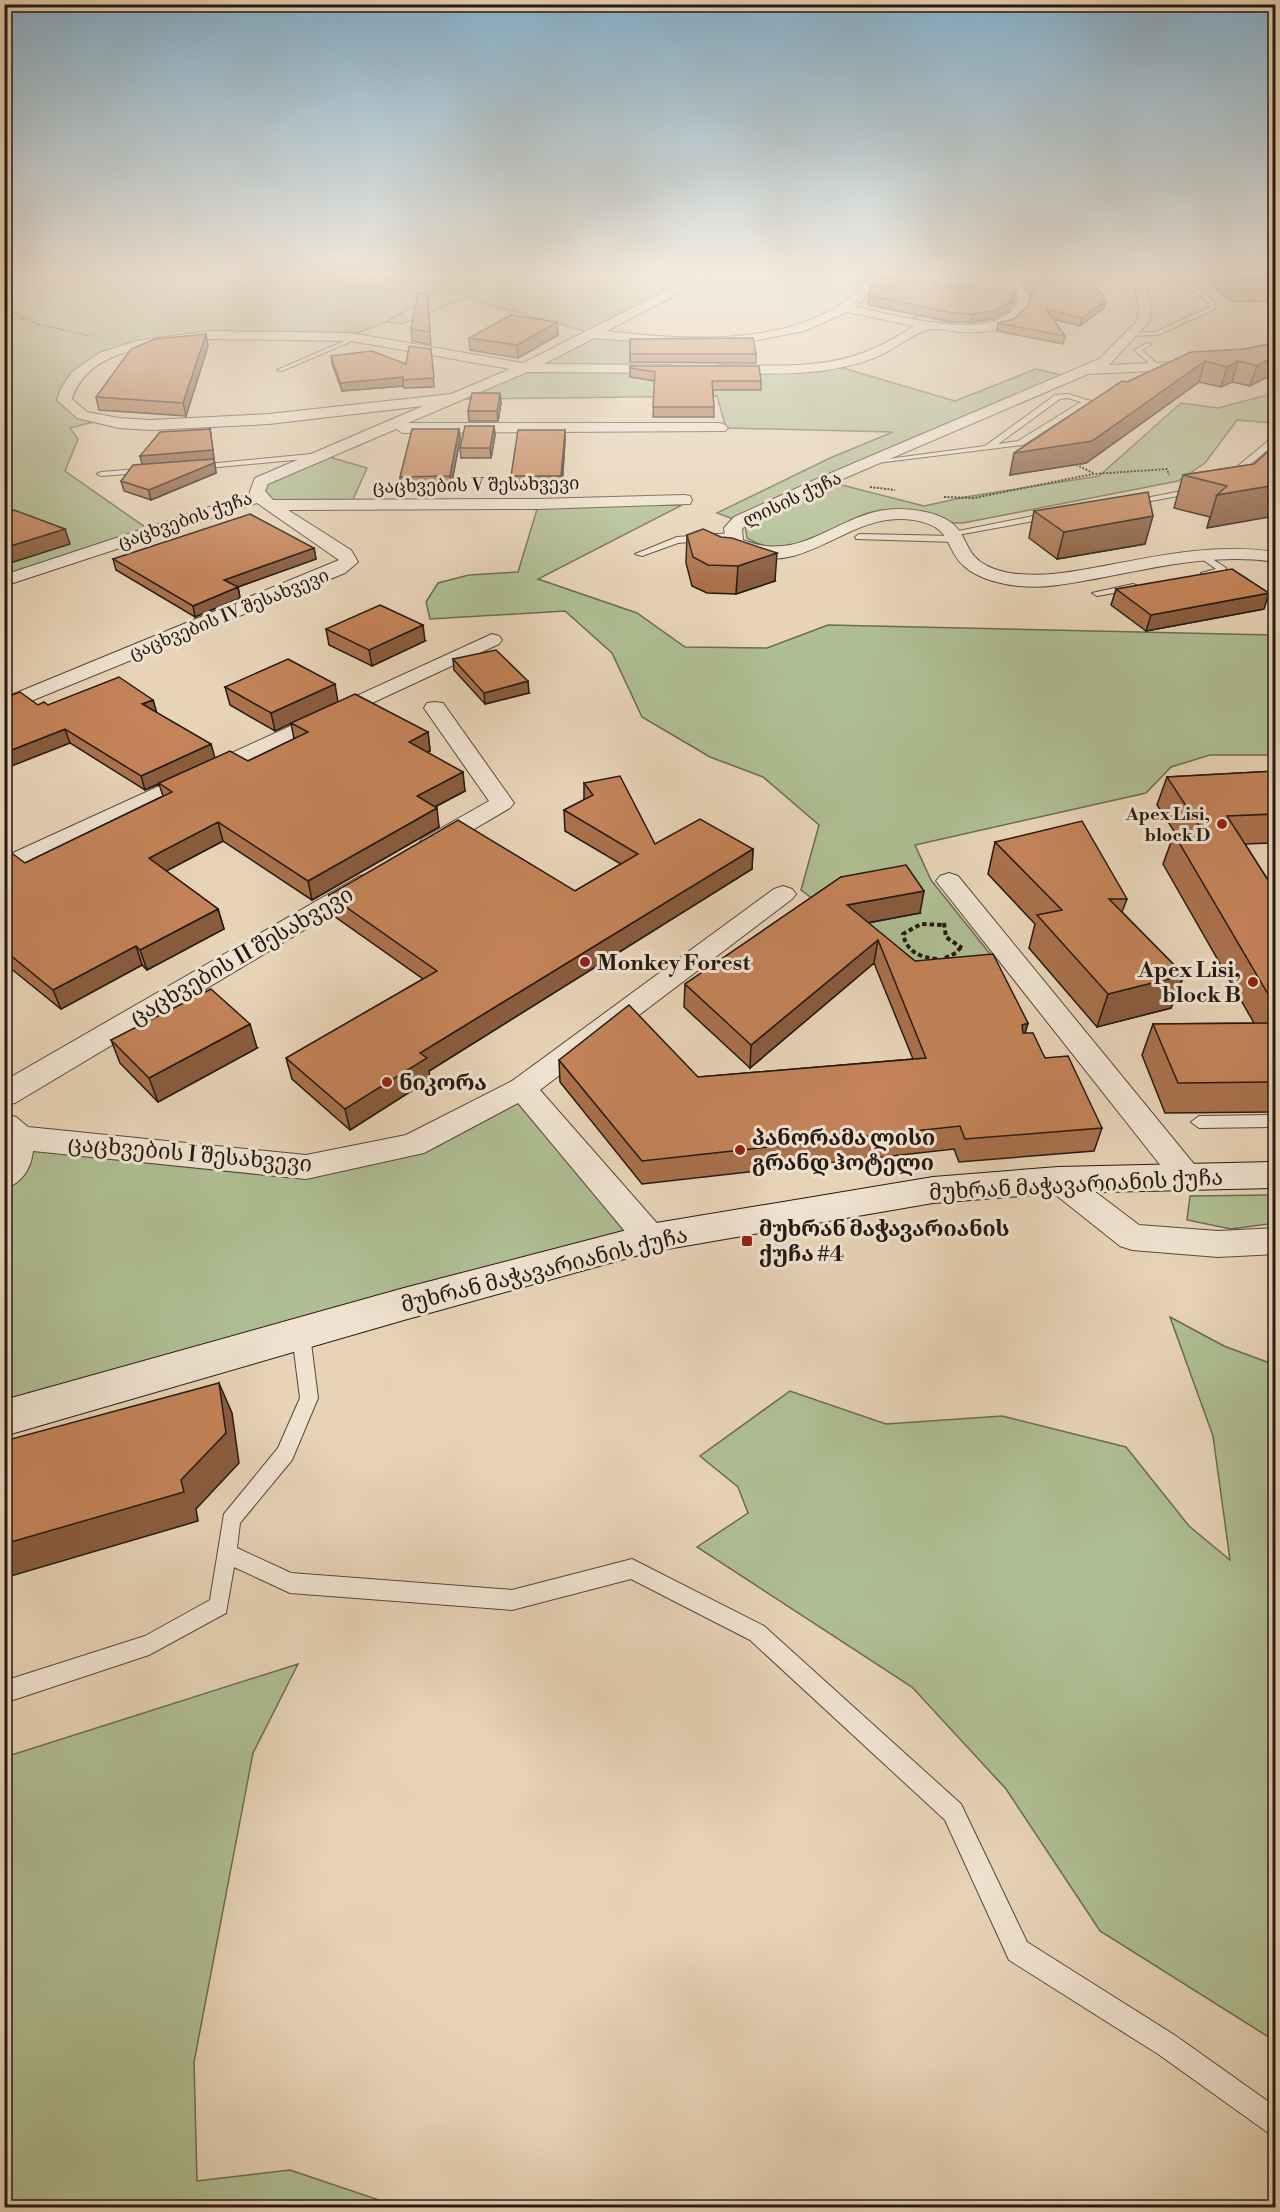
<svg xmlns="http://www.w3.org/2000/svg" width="1280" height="2212" font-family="'Libre Bodoni','Noto Serif Georgian',serif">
<rect width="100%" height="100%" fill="#e7d3b6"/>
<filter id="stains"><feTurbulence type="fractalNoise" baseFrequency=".00333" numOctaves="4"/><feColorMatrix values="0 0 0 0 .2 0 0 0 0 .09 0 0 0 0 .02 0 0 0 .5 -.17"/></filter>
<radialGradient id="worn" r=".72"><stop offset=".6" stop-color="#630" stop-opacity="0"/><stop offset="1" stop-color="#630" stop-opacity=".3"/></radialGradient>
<path fill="#afbe93" stroke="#6a6c53" stroke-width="1.5" d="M4 274H617L678 282 680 274H703L597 334 726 339 720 369 525 368 595 334 464 298 403 324 387 322 352 335 256 334 136 345 86 368 65 400 101 420 70 428 78 439 65 471 152 532 5 581Z
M948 274 1010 275 1024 298 1021 311 976 329 909 320 956 295Z
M836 366 955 401 1036 369 1061 375 733 519 717 513 830 458 893 432 726 428 717 396 465 399 530 369Z
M1275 393V423L1237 420 1205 463 1178 481 963 523C934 524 905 505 876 511 832 520 796 568 747 538L745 526 752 520 834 483 924 506 965 497 1099 476 1181 403 1218 408Z
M322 455 367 468 351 504 269 505 257 487Z
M682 505 538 579 637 613 685 647 767 648 828 625 1275 635V755H1210L1171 767 1146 793 915 845 931 880 991 955 913 974 801 890 819 825 763 777 710 757 642 717 612 653 565 611 430 619 426 602 438 583 469 575 518 572 538 506Z
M522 1088 650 1238 5 1417 4 1124 20 1138 306 1167 413 1145Z
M1275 1195V1223L1231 1229 1187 1220 1190 1196Z
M1170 1317 1224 1346 1275 1365V2041L1100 1931 1006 1789 912 1687 697 1547 748 1513 738 1487 700 1456 790 1391 886 1424 1002 1416 1126 1447 1189 1526 1230 1560 1213 1436Z
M298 1664 253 1753 194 2062 197 2181 290 2170 388 2203 390 2207H5V1757Z"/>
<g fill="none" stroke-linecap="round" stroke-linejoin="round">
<defs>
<path id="service" d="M1173 274H1180L1215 302V309L1158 335 1128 336 1130 333 1155 332 1210 307V304Z
M356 336 361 337 282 371 277 370Z
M1147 343 1152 344 1142 350 1159 366V368H1155L1134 350Z
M1068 394 1091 401 1023 445 877 463 873 461 985 446 1055 395ZM1068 398 1081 402 1018 441 998 444 1060 399Z
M1273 437H1276V443L1233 479H1227V475Z
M322 453H325V457L197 469 193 467 197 465Z
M149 468H152V472L101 476 97 474 101 472Z
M1197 488H1200V492L1129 505 1125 502Z
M1053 512 1057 515 1056 517 952 536 948 533Z
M732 533 736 536 735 538 678 543 642 556 635 554 677 537Z
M859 534 955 536 959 539 955 542 856 539 855 537Z
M1202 552 1226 568V572L1201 577V573L1216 569 1199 557 1197 555Z
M1133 584 1136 585V589L1097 596 1092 593Z
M1276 1115V1127L1199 1128 1191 1122 1199 1116Z
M301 1328 307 1330 310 1335 318 1398 292 1460 240 1523 237 1548 291 1573 512 1590 632 1559 764 1626 961 1804 1027 1942 1176 2036 1276 2107V2136L1267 2132 1158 2054 1009 1960 945 1820 750 1640 631 1579 512 1610 290 1593 234 1567 226 1613 149 1655 4 1703V1681L145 1636 210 1600 224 1514 278 1448 300 1398 292 1335 295 1330Z"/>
<path id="minor" d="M699 274H715L607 331C681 340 770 346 837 307 852 299 861 284 875 274H893L877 284 856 307C890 314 1008 348 1018 298L1006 279 943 278 937 274H1015L1030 298C1025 329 985 334 959 332 950 331 935 327 927 330 908 336 893 351 874 358 825 377 771 374 719 373L712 369 719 365C767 365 819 370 865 352 882 346 898 336 914 326L847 312 804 331 742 343 682 345 594 338 544 364 671 365 678 369 671 373 527 372 408 423H720L725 425 728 428 725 431 403 433 396 429 268 484 265 491 273 500 538 499 684 495 690 496 692 500 690 504 538 509 288 510 351 550 358 562 345 573 4 712V698L339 560 257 503 4 586V575L249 494 255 478 423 406 269 424 151 430 119 428 77 418 57 400 61 388 72 372 99 353 136 341 210 331 351 333 523 363ZM210 339 351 341 510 369 451 394 269 414 151 420 119 418 87 412 72 399C89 345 164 345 210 339Z
M1133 274H1145L1151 310 1149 322 1109 365 1239 359 1276 351V359L1239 367 1088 374 831 484 746 525 742 529 743 540C805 565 838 510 898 509 916 509 941 513 954 525 963 533 965 543 971 552 981 567 1002 573 1019 574 1048 577 1076 571 1104 566 1162 555 1217 543 1276 552V562C1217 553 1162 566 1105 577 1076 582 1048 589 1019 586 1001 584 978 579 964 566 955 559 952 549 947 540 939 523 916 519 899 519 844 519 801 577 744 553 729 547 726 544 724 528L734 517 819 478 1099 359 1137 321 1139 310Z
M492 634 499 636 502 640 499 644 4 874V857Z
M435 702 443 703 514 803 510 808 440 849 431 851 422 849 419 844 422 839 489 801 424 708 427 703Z
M949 873 958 876 1198 1169 1203 1177 1198 1185 1187 1189 1176 1185 940 886 936 881 940 876Z
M367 874 376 877 380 882 376 887 15 1103 4 1105V1081L358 877Z
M783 886 792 889 796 894 792 899 540 1090 662 1229 666 1238 662 1247 650 1251 638 1247 518 1103 424 1153 306 1179 33 1151C31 1169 22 1183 4 1189L5 1114 16 1117 28 1127 306 1155 406 1135 512 1081 774 889Z
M1058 1168 1069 1172 1139 1225 1218 1231 1276 1228V1254L1218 1257 1132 1250 1120 1246 1047 1188 1042 1180 1047 1172Z"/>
<path id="secondary" d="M1276 1162V1188L1058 1193 933 1203 650 1252 404 1320 4 1436V1400L404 1288 650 1224 933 1177 1058 1167Z"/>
</defs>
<use href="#service" stroke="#56483c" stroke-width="2"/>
<use href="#minor" stroke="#56483c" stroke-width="2"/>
<use href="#secondary" stroke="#251913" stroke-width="2"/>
<path stroke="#251913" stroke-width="1.5" stroke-dasharray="2 1.5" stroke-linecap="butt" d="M377 274 439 291
M4 307 37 324 91 336
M4 318 24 319
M388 321 439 291 446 274"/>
<path stroke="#251913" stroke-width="2" stroke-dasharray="2 1.5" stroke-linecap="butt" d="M1073 463 1093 473
M870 487 895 490
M944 497 974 498 1093 474 1167 469 1169 475"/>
<path stroke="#251913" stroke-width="4" stroke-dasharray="4.5 3" stroke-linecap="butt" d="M944 923 946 937 962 948
M945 958 956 953 961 947
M937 959C919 957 907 952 903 934L921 924 943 925"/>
<use href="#service" fill="#efe2d0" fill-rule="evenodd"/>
<use href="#minor" fill="#efe2d0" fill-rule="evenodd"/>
<use href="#secondary" fill="#efe2d0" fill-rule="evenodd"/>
</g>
<path fill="#a9714c" stroke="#251913" stroke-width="1.5" d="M994 274H1007L1015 298 1008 311 993 319 971 322H952L868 305 870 288 938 284 1000 292 993 281Z
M1018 274H1087L1106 300 1104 308 1080 326 1053 319 1065 336 1063 344 997 331 998 323 1014 319 1028 306 1031 296Z
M1198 274H1275V301H1232Z
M427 293 431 345 412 341 411 329Z
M557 322 558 335 518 358 470 350 469 338Z
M206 334 208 346 186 416 99 410 96 397Z
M630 339 756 354V363L630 362Z
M1275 343 1250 386 1232 382 1221 387 1199 382 1086 463 1010 475 1014 453 1127 382 1245 349Z
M431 349 434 387 404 388 403 386 342 391 332 364 331 356 406 364Z
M630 366 761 381V390H713L714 417H653L655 381 630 377Z
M501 403 498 421H469L468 411Z
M494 426 495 435 491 458H461L460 448Z
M210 429 216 473 151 500 124 491 121 481 143 465 140 456Z
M459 429 460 439 451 486 401 487 400 477Z
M565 430V440L562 486H512L511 476Z
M1254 464 1207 528 1210 517 1174 508 1183 475Z
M1034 511 1145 544 1057 559 1029 538Z
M687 535 775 581 736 594 707 593 692 586 686 563Z
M314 548 316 559 238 587 240 598 195 617 116 570 113 559Z
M1116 589 1264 609 1146 631 1111 605Z
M326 629 425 641 372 666 329 645Z
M453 659 529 693 485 704 454 670Z
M225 687 338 702 428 732 430 751 427 752 465 791 435 807 439 827 312 900 223 841 166 871 218 909 224 929 147 970 142 965 61 1009 4 963V853L25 863 163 796 159 784 145 790 70 743 38 705H48L153 700 156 713 215 758 248 761 294 739 291 723 275 731 230 705Z
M1275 771V843L1245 844 1275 891V1112L1165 1113 1142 1055 1153 1024 1254 1023 1163 864 1174 834H1176L1157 805 1167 777Z
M584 783 655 844 753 849 752 869 429 1071 430 1079 350 1130 292 1079 286 1058 423 979 334 916 329 895 575 891 621 864 565 831 564 810 584 800Z
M995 842 1127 899 1122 912 1184 975 1171 1008 1097 1027 1029 948 1035 924 988 874Z
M841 877 920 913 868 923 915 961 1028 1023 1025 1033 1102 1128 1094 1151 959 1162 954 1149 642 1184 560 1082 559 1060 698 1077 913 1059 874 963 750 1068 684 1007 685 984Z
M111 1040 257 1048 158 1102 120 1063Z"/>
<path fill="#895c3e" stroke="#251913" stroke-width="1.5" d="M1017 290 1015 298 1008 311 993 319 971 322 973 314Z
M1106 300 1104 308 1080 326 1082 318Z
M557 322 558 335 518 358 517 345Z
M206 334 208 346 186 416 183 403Z
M1275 356V373L1250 386 1257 366Z
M1205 361 1199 382 1086 463 1010 475 1014 453Z
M1238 361 1232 382 1221 387 1227 367Z
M403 377V386L342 391 340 383Z
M500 393 501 403 498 421 497 411Z
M494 426 495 435 491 458 490 448Z
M210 429 216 473 151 500 140 456Z
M459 429 460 439 451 486 450 476Z
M565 430V440L562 486 561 476Z
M1275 485V516L1207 528 1217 495Z
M1153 516 1145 544 1057 559 1064 532Z
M65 529 70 544 4 565V548Z
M314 548 316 559 227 591 224 580Z
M777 553 775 581 736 594 738 566Z
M238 587 240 598 195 617 193 606Z
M1269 593 1264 609 1146 631 1151 615Z
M423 625 425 641 372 666 369 650Z
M528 681 529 693 485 704 484 693Z
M335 684 338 702 275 731 271 713Z
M4 685 8 694 4 696Z
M153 700 157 713 142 704Z
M65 729 70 743 4 769V753Z
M428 732 430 751 412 760 409 742Z
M211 744 215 758 145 790 141 776Z
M463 772 465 791 419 815 417 796Z
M437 808 439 827 312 900 308 881Z
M218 822 223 841 155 877 149 858Z
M753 849 752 869 429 1071 430 1079 350 1130 345 1109 420 1053Z
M924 891 920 913 844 927 847 905Z
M218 909 224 929 147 970 140 950Z
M878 940 874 963 750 1068 751 1045Z
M136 946 142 965 61 1009 53 990Z
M1184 975 1171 1008 1097 1027 1108 994Z
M1028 1023 1021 1046 1022 1025Z
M250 1024 257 1048 158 1102 149 1078Z
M219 1383 232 1413 239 1463 196 1509 198 1521 4 1578V1544L181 1480Z"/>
<path fill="#c48358" stroke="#251913" stroke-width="1.5" d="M930 274H932L938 284 1008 292 996 274H1007L1017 290 1009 303 994 311 973 314 953 313 869 296 870 288 879 278 916 282Z
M1024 274H1087L1106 300 1082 318 1046 309 1065 336 998 323 1014 319 1028 306 1033 289Z
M1232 274H1275V279H1238Z
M418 293H427L430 332 411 329Z
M511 315 557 322 517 345 469 338Z
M206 334 183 403 96 397 131 349 155 339Z
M753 338 756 354H630V339Z
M1275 343V356L1257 366 1238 361 1227 367 1205 361 1092 441 1014 453 1122 381 1127 382 1191 352 1245 349Z
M409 346 431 349 434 378 403 380V377L340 383 331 356 372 351 406 364Z
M630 366H759L761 381H712L714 407H653L655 372 630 368Z
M472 393H500L497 411H468Z
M465 426H494L490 448H460Z
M210 429 213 450 140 456 160 432Z
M412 429H459L450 476 400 477Z
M518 430H565L561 476H511Z
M1275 445V485L1217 495 1227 486 1183 475 1254 464Z
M214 459V463L149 490 121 481 133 465Z
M1148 492 1153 516 1064 532 1034 511Z
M14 510 65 529 4 548V513Z
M250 514 314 548 224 580 238 587 193 606 113 559Z
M703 529 721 537 732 538 777 553 738 566 708 565 693 557 687 535Z
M1232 569 1269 593 1151 615 1116 589Z
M380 605 423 625 369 650 326 629Z
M496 650 528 681 484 693 453 659Z
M288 659 335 684 271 713 225 687Z
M119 677 153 700 142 704 211 744 141 776 65 729 4 753V698L20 692 38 705 44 702 48 705Z
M355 694 428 732 409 742 463 772 417 796 437 808 308 881 218 822 149 858 218 909 140 950 136 946 53 990 4 950V853L9 851 25 863 172 792 159 783 230 751 248 761 308 732 291 723Z
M1275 771V814L1227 816 1275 891V1006L1174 834 1204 833 1167 777Z
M620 776 655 844 700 819 753 849 420 1053 427 1058 345 1109 286 1058 437 971 329 895 458 820 575 891 638 854 564 810 593 795 584 783Z
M1082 821 1127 899H1109L1184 975 1108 994 1037 915 1062 910 995 842Z
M906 865 924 891 847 905 915 961 993 954 1028 1023 1022 1025 1023 1033H1033L1045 1058 1068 1056 1102 1128 965 1139 960 1126 642 1161 559 1060 629 1005 698 1077 926 1058 878 940 751 1045 685 984 841 877Z
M211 989 250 1024 149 1078 111 1040Z
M1275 1023V1082L1178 1083 1153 1024Z
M219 1383 226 1433 181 1480 184 1492 4 1544V1441Z"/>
<linearGradient id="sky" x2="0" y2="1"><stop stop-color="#87b5d2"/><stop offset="0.47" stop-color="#f4ebde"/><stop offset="1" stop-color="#f4ebde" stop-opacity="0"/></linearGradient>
<rect width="1280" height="584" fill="url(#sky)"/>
<g fill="#8f2418" stroke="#efe2d0" stroke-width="2">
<circle cx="1222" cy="824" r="6"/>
<circle cx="585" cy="962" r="6"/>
<circle cx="1253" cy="982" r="6"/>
<circle cx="387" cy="1082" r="6"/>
<circle cx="740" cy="1150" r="6"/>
<rect x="741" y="1235" width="12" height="12" rx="3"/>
</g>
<g text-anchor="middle" stroke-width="6" stroke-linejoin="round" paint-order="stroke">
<g font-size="18" fill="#251913" stroke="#efe2d0">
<text transform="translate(476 485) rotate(-1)" y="6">ცაცხვების V შესახვევი</text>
<text transform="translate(792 499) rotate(-25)" y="6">ლისის ქუჩა</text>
<text transform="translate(185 520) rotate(-19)" y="6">ცაცხვების ქუჩა</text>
<text transform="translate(229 614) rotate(-22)" y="6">ცაცხვების IV შესახვევი</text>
</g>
<g font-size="18" font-weight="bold" fill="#251913" stroke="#efe2d0" text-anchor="end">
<text x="1210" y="820">Apex Lisi,<tspan x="1210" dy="21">block D</tspan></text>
</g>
<g font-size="22" fill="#251913" stroke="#efe2d0">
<text transform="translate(241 955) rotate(-30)" y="8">ცაცხვების II შესახვევი</text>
<text transform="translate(190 1153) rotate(5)" y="8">ცაცხვების I შესახვევი</text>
<text transform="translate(1076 1184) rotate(-3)" y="8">მუხრან მაჭავარიანის ქუჩა</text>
<text transform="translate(544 1269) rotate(-14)" y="8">მუხრან მაჭავარიანის ქუჩა</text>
</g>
<g font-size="22" font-weight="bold" fill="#251913" stroke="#efe2d0" text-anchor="start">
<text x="597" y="970">Monkey Forest</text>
<text x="1241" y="977" text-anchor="end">Apex Lisi,<tspan x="1241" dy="25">block B</tspan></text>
<text x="399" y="1090">ნიკორა</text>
<text x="752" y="1145">პანორამა ლისი<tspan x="752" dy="25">გრანდ ჰოტელი</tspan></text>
<text x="759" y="1236">მუხრან მაჭავარიანის<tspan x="759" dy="25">ქუჩა #4</tspan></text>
</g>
</g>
<rect width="1280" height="2212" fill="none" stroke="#e7d3b6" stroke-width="24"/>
<rect x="6" y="6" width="1268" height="2200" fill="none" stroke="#251913" stroke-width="3"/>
<rect x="12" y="12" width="1256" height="2188" fill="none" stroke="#251913" stroke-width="1.5"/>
<rect width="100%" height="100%" filter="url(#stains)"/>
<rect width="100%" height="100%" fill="url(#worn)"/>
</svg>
